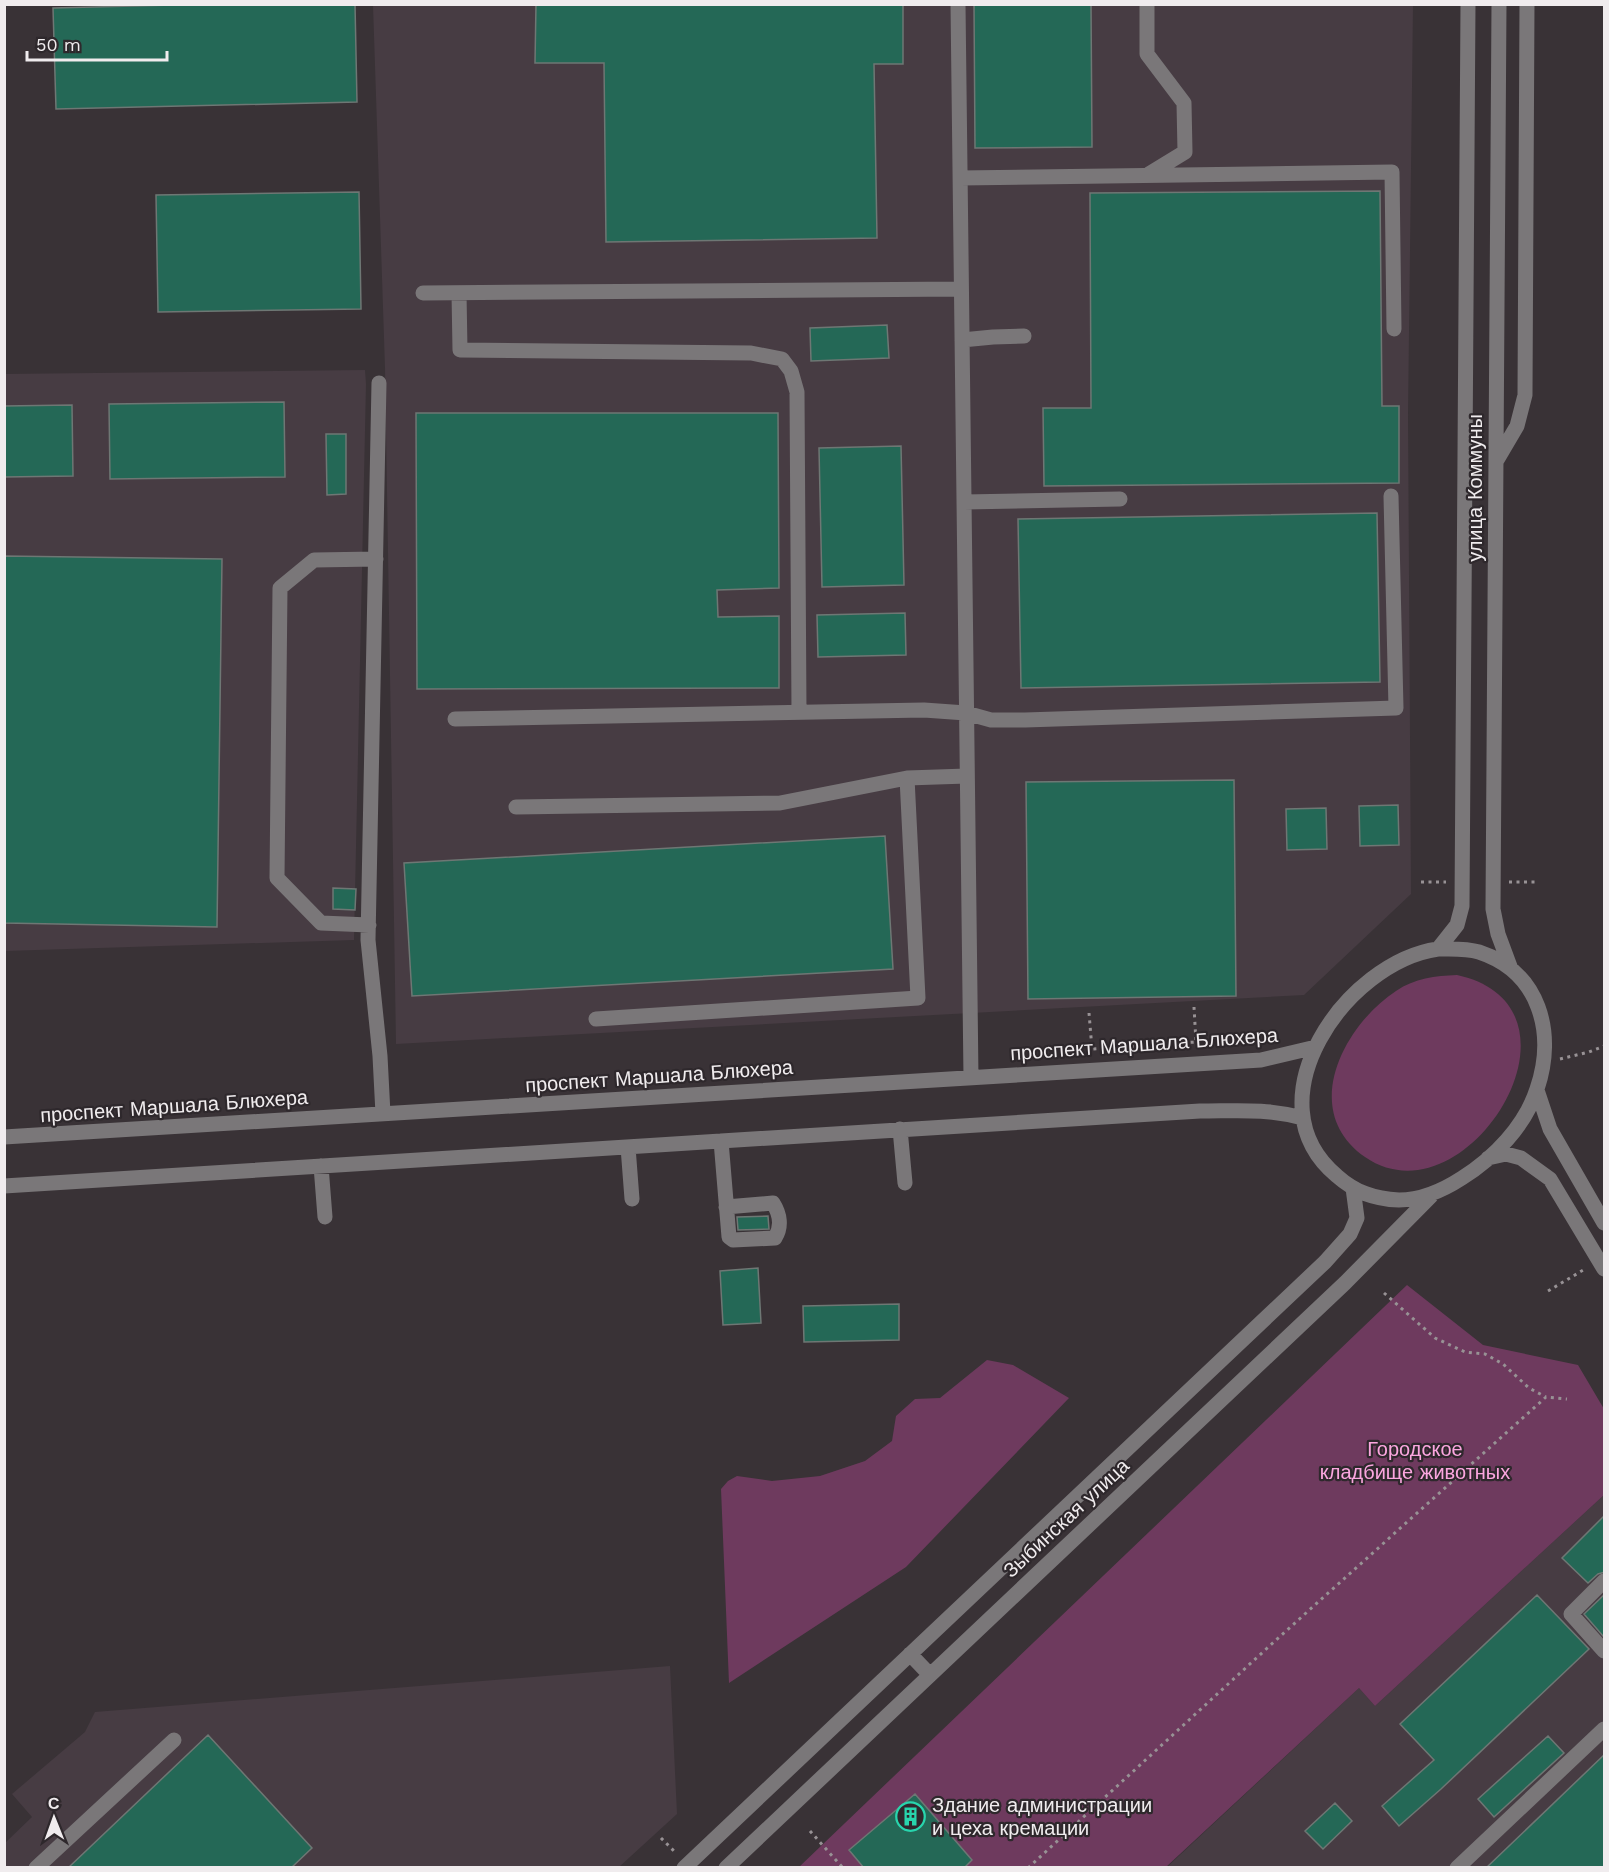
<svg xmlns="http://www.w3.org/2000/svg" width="1609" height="1872" font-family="'Work Sans',sans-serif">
<rect width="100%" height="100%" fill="#393236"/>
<path fill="#473c43" d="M373 5H1413L1408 415 1411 894 1304 995 396 1044 385 368Z
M365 370 366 384 354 940 5 951 4 374Z
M1604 1495V1867L1166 1868 1359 1688 1375 1706Z
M670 1666 677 1814 619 1867 5 1868V1843L32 1817 12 1794 85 1732 95 1712Z"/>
<path fill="#6e3a5e" d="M1457 975C1603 1007 1466 1227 1365 1157 1299 1111 1343 1026 1396 991 1415 978 1435 976 1457 975Z
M1407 1285 1483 1345 1578 1365 1604 1409V1495L1375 1706 1359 1688 1166 1867 798 1868Z
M987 1360 1013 1365 1069 1398 906 1567 729 1683 721 1489 728 1481 737 1476 772 1481 820 1476 865 1461 892 1441 896 1416 915 1399 940 1398Z"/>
<path fill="#246856" stroke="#6e7774" stroke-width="1.5" d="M215 4H355L357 102 56 109 53 8Z
M536 4H903V64H874L877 238 606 242 604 63H535Z
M974 4H1091L1092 147 975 148Z
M1380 191 1382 406H1399V483L1044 486 1043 408H1091L1090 193Z
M359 192 361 309 158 312 156 195Z
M887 325 889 358 811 361 810 328Z
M284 402 285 477 110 479 109 404Z
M72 405 73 476 4 477V406Z
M416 413H778L779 588 717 590 718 617 779 616V688L417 689Z
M326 434H346V494L327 495Z
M901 446 904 585 822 587 819 448Z
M1377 513 1380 682 1021 688 1018 519Z
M4 556 222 559 217 927 4 923Z
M905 613 906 655 818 657 817 615Z
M1234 780 1236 996 1028 999 1026 782Z
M1398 805 1399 845 1360 846 1359 806Z
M1326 808 1327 849 1287 850 1286 809Z
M885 836 893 969 412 996 404 863Z
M333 888 356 889 355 910 333 909Z
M768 1216 769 1229 738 1230 737 1217Z
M758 1268 761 1323 723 1325 720 1271Z
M899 1304V1340L804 1342 803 1306Z
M1605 1515V1572L1598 1574 1588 1583 1562 1558Z
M1605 1594V1634L1603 1636 1584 1614Z
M1537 1595 1589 1649 1441 1789 1399 1826 1382 1806 1434 1760 1400 1724Z
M208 1735 312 1848 291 1868H68Z
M1548 1736 1564 1753 1494 1817 1478 1799Z
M1605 1754V1868H1486Z
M915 1794 972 1860 964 1868H864L849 1850Z
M1335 1803 1352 1821 1323 1849 1305 1831Z"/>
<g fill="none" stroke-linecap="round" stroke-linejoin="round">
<path stroke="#989295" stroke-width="3" stroke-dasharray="3 4.5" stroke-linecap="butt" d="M1421 882H1446
M1509 882H1537
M1089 1013 1092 1049 1196 1042 1194 1007
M1560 1059 1589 1052 1604 1046
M1548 1291 1585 1269
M1384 1293 1435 1338 1465 1352 1485 1354 1503 1364 1529 1388 1546 1397
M810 1831 843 1868
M661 1838 676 1853
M1028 1868 1276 1640 1546 1397 1567 1399"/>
<path stroke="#7a7779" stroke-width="15" d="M958 4 971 1078
M1147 4V54L1184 103 1185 152 1149 174
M1499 4 1493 909 1498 934 1511 969
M960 178 1392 172 1394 329
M423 293 961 289
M459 293 460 350 751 353 782 359 791 371 797 392 799 711
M962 340 993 337 1024 336
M379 383 368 940 380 1056 383 1114
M1497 460 1517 426 1525 395 1527 4
M964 502 1120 499
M455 719 924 710 966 713 991 720H1025L1396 708 1391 496
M516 807 780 803 907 778 967 776
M369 925 321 923 277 878 280 588 314 560 376 559
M1438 949 1457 925 1462 906 1468 4
M1438 949C1452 949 1466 948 1479 952 1540 972 1556 1033 1537 1089 1525 1126 1494 1158 1462 1178 1442 1191 1422 1200 1399 1200 1374 1199 1355 1192 1337 1176 1248 1102 1346 962 1438 949Z
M596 1019 918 998 907 778
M1537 1090 1550 1129 1604 1223
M900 1129 905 1183
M4 1137 1261 1060 1316 1047
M721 1141 729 1237 733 1240 775 1238C782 1227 780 1214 773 1203L726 1207
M628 1147 632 1199
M1488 1158 1506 1154 1521 1158 1550 1179 1604 1269
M321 1166 325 1217
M4 1186 1200 1111C1237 1111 1266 1108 1303 1118
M1604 1581 1571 1614 1604 1651
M910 1654 930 1675
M36 1868 174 1740
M684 1868 1325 1262 1350 1234 1357 1218 1353 1188
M726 1868 1345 1283 1431 1196
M1457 1868 1604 1729"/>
</g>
<defs>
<symbol id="building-ring" viewBox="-11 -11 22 22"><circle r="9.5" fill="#2e282c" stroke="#28d5ad" stroke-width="1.5"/><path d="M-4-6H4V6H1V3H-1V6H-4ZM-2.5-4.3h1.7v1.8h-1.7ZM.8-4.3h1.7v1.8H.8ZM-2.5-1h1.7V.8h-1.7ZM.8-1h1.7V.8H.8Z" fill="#28d5ad"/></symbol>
</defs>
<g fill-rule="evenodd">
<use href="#building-ring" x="894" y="1800" width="33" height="33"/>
</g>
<g text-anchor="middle" stroke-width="4.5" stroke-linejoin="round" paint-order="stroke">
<g font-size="20" fill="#f0ecee" stroke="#2e282c">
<text transform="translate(1475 488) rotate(-90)" y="7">улица Коммуны</text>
<text transform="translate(1144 1044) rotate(-4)" y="7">проспект Маршала Блюхера</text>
<text transform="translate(659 1076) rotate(-4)" y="7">проспект Маршала Блюхера</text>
<text transform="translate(174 1106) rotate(-4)" y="7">проспект Маршала Блюхера</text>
<text transform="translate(1066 1518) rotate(-43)" y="7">Зыбинская улица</text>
</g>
<g font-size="20" fill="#fba6df" stroke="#2e282c">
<text x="1415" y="1456">Городское<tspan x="1415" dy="23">кладбище животных</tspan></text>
</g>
<g font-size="20" fill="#f0ecee" stroke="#2e282c" text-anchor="start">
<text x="932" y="1812">Здание администрации<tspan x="932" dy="23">и цеха кремации</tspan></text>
</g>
</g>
<rect width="1609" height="1872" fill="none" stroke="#f0ecee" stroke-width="12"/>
<g transform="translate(54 1818) rotate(359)" stroke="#2e282c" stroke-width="4.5" paint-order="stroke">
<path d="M0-4.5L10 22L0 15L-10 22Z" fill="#f0ecee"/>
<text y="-9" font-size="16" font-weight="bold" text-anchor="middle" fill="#f0ecee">С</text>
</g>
<path d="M27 51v9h140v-9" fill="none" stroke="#f0ecee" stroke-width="3"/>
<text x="36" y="51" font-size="18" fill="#f0ecee" stroke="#2e282c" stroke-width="4.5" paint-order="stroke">50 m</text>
</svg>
